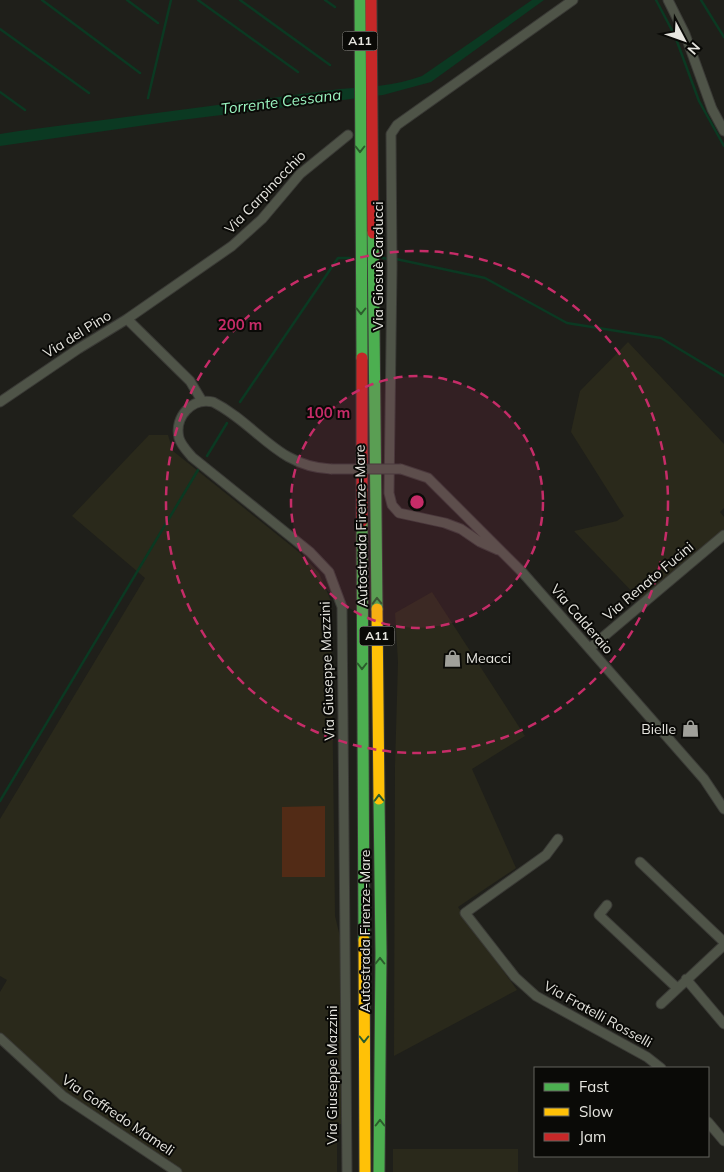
<svg xmlns="http://www.w3.org/2000/svg" width="724" height="1172" font-family="Mulish,sans-serif">
<rect width="100%" height="100%" fill="#1f1f1a"/>
<path fill="#2a291b" d="M628 342 724 444V508L720 512 724 517V529L641 601 574 531 617 521 624 516 571 432 580 391Z
M149 435H168L173 451 300 553 319 573 331 601 335 916 341 941 343 1124H337V1172H167L62 1098 0 1043V992L7 980 0 976V819L145 578 72 516Z
M432 592 525 736 472 769 516 868 458 907 517 990 394 1056 395 766 398 662 395 613Z
M393 1149H518V1172H393Z"/>
<path fill="#522b16" d="M325 806V877H282V807Z"/>
<path fill="#0b3922" d="M532 0H544L431 82 383 95 181 120 0 146V134L19 131 340 89C368 87 395 86 422 76Z"/>
<g fill="none" stroke-linecap="round" stroke-linejoin="round">
<path stroke="#0b3922" stroke-width="2.5" d="M42 0 140 73
M127 0 158 23
M198 0 298 72
M240 0 330 65
M325 0 335 7
M656 0 675 36 699 101 724 146
M701 0 724 37
M0 29 89 93
M0 92 25 110
M148 98 171 0
M383 258 388 259
M396 259 485 278 567 323 661 338 724 376
M240 402 338 258H350
M207 456 227 423
M0 801 198 470"/>
<defs>
<path id="street" d="M668 0 685 34 712 109 724 131
M127 319 190 381 202 401
M0 402 78 349 127 319 232 246 262 219 300 174 348 135
M331 469C277 467 257 424 213 402 192 397 174 417 179 438 181 445 187 451 192 457L310 552 329 572 342 607 347 1172
M401 469 428 478 523 573 704 779 724 809
M498 550 480 542 461 529 445 523 399 513 392 505 389 493 392 267 391 134 397 125 573 0
M590 648 724 535
M558 839 546 855 465 913 515 977 536 996 647 1057 661 1068
M640 862 724 942
M607 905 599 915 677 988
M686 979 724 1024
M661 1004 724 945
M0 1038 63 1096 177 1172
M708 1122 724 1141"/>
<path id="fast" d="M360 0 362 358
M373 233 377 609
M362 521 364 940
M379 1172 381 953 379 799"/>
<path id="slow" d="M377 609 379 799
M364 940 365 1172"/>
<path id="jam" d="M371 0 373 233
M362 358V521"/>
</defs>
<use href="#street" stroke="#3a3a36" stroke-width="11"/>
<use href="#fast" stroke="#3a3a36" stroke-width="13"/>
<use href="#slow" stroke="#3a3a36" stroke-width="13"/>
<use href="#jam" stroke="#3a3a36" stroke-width="13"/>
<use href="#street" stroke="#4f5448" stroke-width="9"/>
<use href="#fast" stroke="#4caf50" stroke-width="11"/>
<use href="#slow" stroke="#ffc107" stroke-width="11"/>
<use href="#jam" stroke="#c62828" stroke-width="11"/>
<defs>
<path id="street-bridge" d="M331 469H401"/>
</defs>
<use href="#street-bridge" stroke="#3a3a36" stroke-width="11" stroke-linecap="butt"/>
<use href="#street-bridge" stroke="#4f5448" stroke-width="9"/>
</g>
<defs><path id="oneway-chevron" d="M-2-3.5L2.5 0L-2 3.5" fill="none" stroke-width="1.6" stroke-linecap="round" stroke-linejoin="round" transform="scale(1.25)"/></defs>
<g stroke="#2b5c2c">
<use href="#oneway-chevron" transform="translate(360 149) rotate(90)"/>
<use href="#oneway-chevron" transform="translate(361 311) rotate(90)"/>
<use href="#oneway-chevron" transform="translate(377 601) rotate(-91)"/>
<use href="#oneway-chevron" transform="translate(362 666) rotate(90)"/>
<use href="#oneway-chevron" transform="translate(379 798) rotate(-91)"/>
<use href="#oneway-chevron" transform="translate(380 961) rotate(-90)"/>
<use href="#oneway-chevron" transform="translate(364 1039) rotate(90)"/>
<use href="#oneway-chevron" transform="translate(380 1123) rotate(-90)"/>
</g>
<circle cx="417" cy="502" r="126" fill="#c62c68" fill-opacity=".12"/>
<g fill="none" stroke="#c62c68" stroke-width="2.5" stroke-dasharray="9 6">
<circle cx="417" cy="502" r="126"/>
<circle cx="417" cy="502" r="251"/>
</g>
<defs>
<symbol id="shop-bare" viewBox="-9 -9 18 18"><path d="M-5-2.5h2.3a2.7 3.5 0 0 1 5.4 0H5L5.5 6h-11ZM-1.5-2.5h3a1.5 2.3 0 0 0-3 0Z" fill="#a0a09a" stroke="#0a0a07" stroke-width="2.5" paint-order="stroke"/></symbol>
</defs>
<g fill-rule="evenodd">
<use href="#shop-bare" x="440" y="646" width="25" height="25"/>
<use href="#shop-bare" x="678" y="716" width="25" height="25"/>
</g>
<g text-anchor="middle" stroke-width="4" stroke-linejoin="round" paint-order="stroke">
<g fill="#0a0a07" stroke="#a4a39e" stroke-width="1">
<rect x="342.5" y="31.5" width="35" height="19" rx="4"/>
<rect x="359.5" y="626.5" width="35" height="19" rx="4"/>
</g>
<g font-size="12" font-weight="bold" fill="#e6e5df">
<text x="360" y="45">A11</text>
<text x="377" y="640">A11</text>
</g>
<g font-size="14" fill="#e6e5df" stroke="#0a0a07">
<text transform="translate(265 192) rotate(-46)" y="5">Via Carpinocchio</text>
<text transform="translate(378 266) rotate(-90)" y="5">Via Giosuè Carducci</text>
<text transform="translate(77 334) rotate(-32)" y="5">Via del Pino</text>
<text transform="translate(361 526) rotate(-91)" y="5">Autostrada Firenze-Mare</text>
<text transform="translate(648 581) rotate(-40)" y="5">Via Renato Fucini</text>
<text transform="translate(582 619) rotate(49)" y="5">Via Calderaio</text>
<text transform="translate(327 671) rotate(-92)" y="5">Via Giuseppe Mazzini</text>
<text transform="translate(365 931) rotate(-90)" y="5">Autostrada Firenze-Mare</text>
<text transform="translate(598 1014) rotate(29)" y="5">Via Fratelli Rosselli</text>
<text transform="translate(332 1075) rotate(-90)" y="5">Via Giuseppe Mazzini</text>
<text transform="translate(118 1115) rotate(34)" y="5">Via Goffredo Mameli</text>
</g>
<g font-size="14" fill="#e6e5df" stroke="#0a0a07" text-anchor="start">
<text x="466" y="663">Meacci</text>
<text x="676" y="734" text-anchor="end">Bielle</text>
</g>
<g font-size="15" font-style="italic" fill="#9af5c0" stroke="#0a0a07">
<text transform="translate(281 102) rotate(-7)" y="5">Torrente Cessana</text>
</g>
</g>
<circle cx="417" cy="502" r="8" fill="#c62c68" stroke="#0a0a07" stroke-width="2.5"/>
<g font-size="15" text-anchor="middle" font-weight="bold" fill="#c62c68" stroke="#0a0a07" stroke-width="4" stroke-linejoin="round" paint-order="stroke">
<text x="240" y="330">200 m</text>
<text x="328" y="418">100 m</text>
</g>
<rect x="534" y="1067" width="175" height="90" fill="#0a0a07" stroke="#62625d"/>
<rect x="544" y="1083" width="25" height="8" fill="#4caf50" stroke="#62625d"/>
<text x="579" y="1092" font-size="15" fill="#e6e5df">Fast</text>
<rect x="544" y="1108" width="25" height="8" fill="#ffc107" stroke="#62625d"/>
<text x="579" y="1117" font-size="15" fill="#e6e5df">Slow</text>
<rect x="544" y="1133" width="25" height="8" fill="#c62828" stroke="#62625d"/>
<text x="579" y="1142" font-size="15" fill="#e6e5df">Jam</text>
<g transform="translate(684 40) rotate(131)" stroke="#0a0a07" stroke-width="4" paint-order="stroke">
<path d="M0-4L9 19L0 12L-9 19Z" fill="#e6e5df"/>
<text y="-8" font-size="14" font-weight="bold" text-anchor="middle" fill="#e6e5df">N</text>
</g>
</svg>
